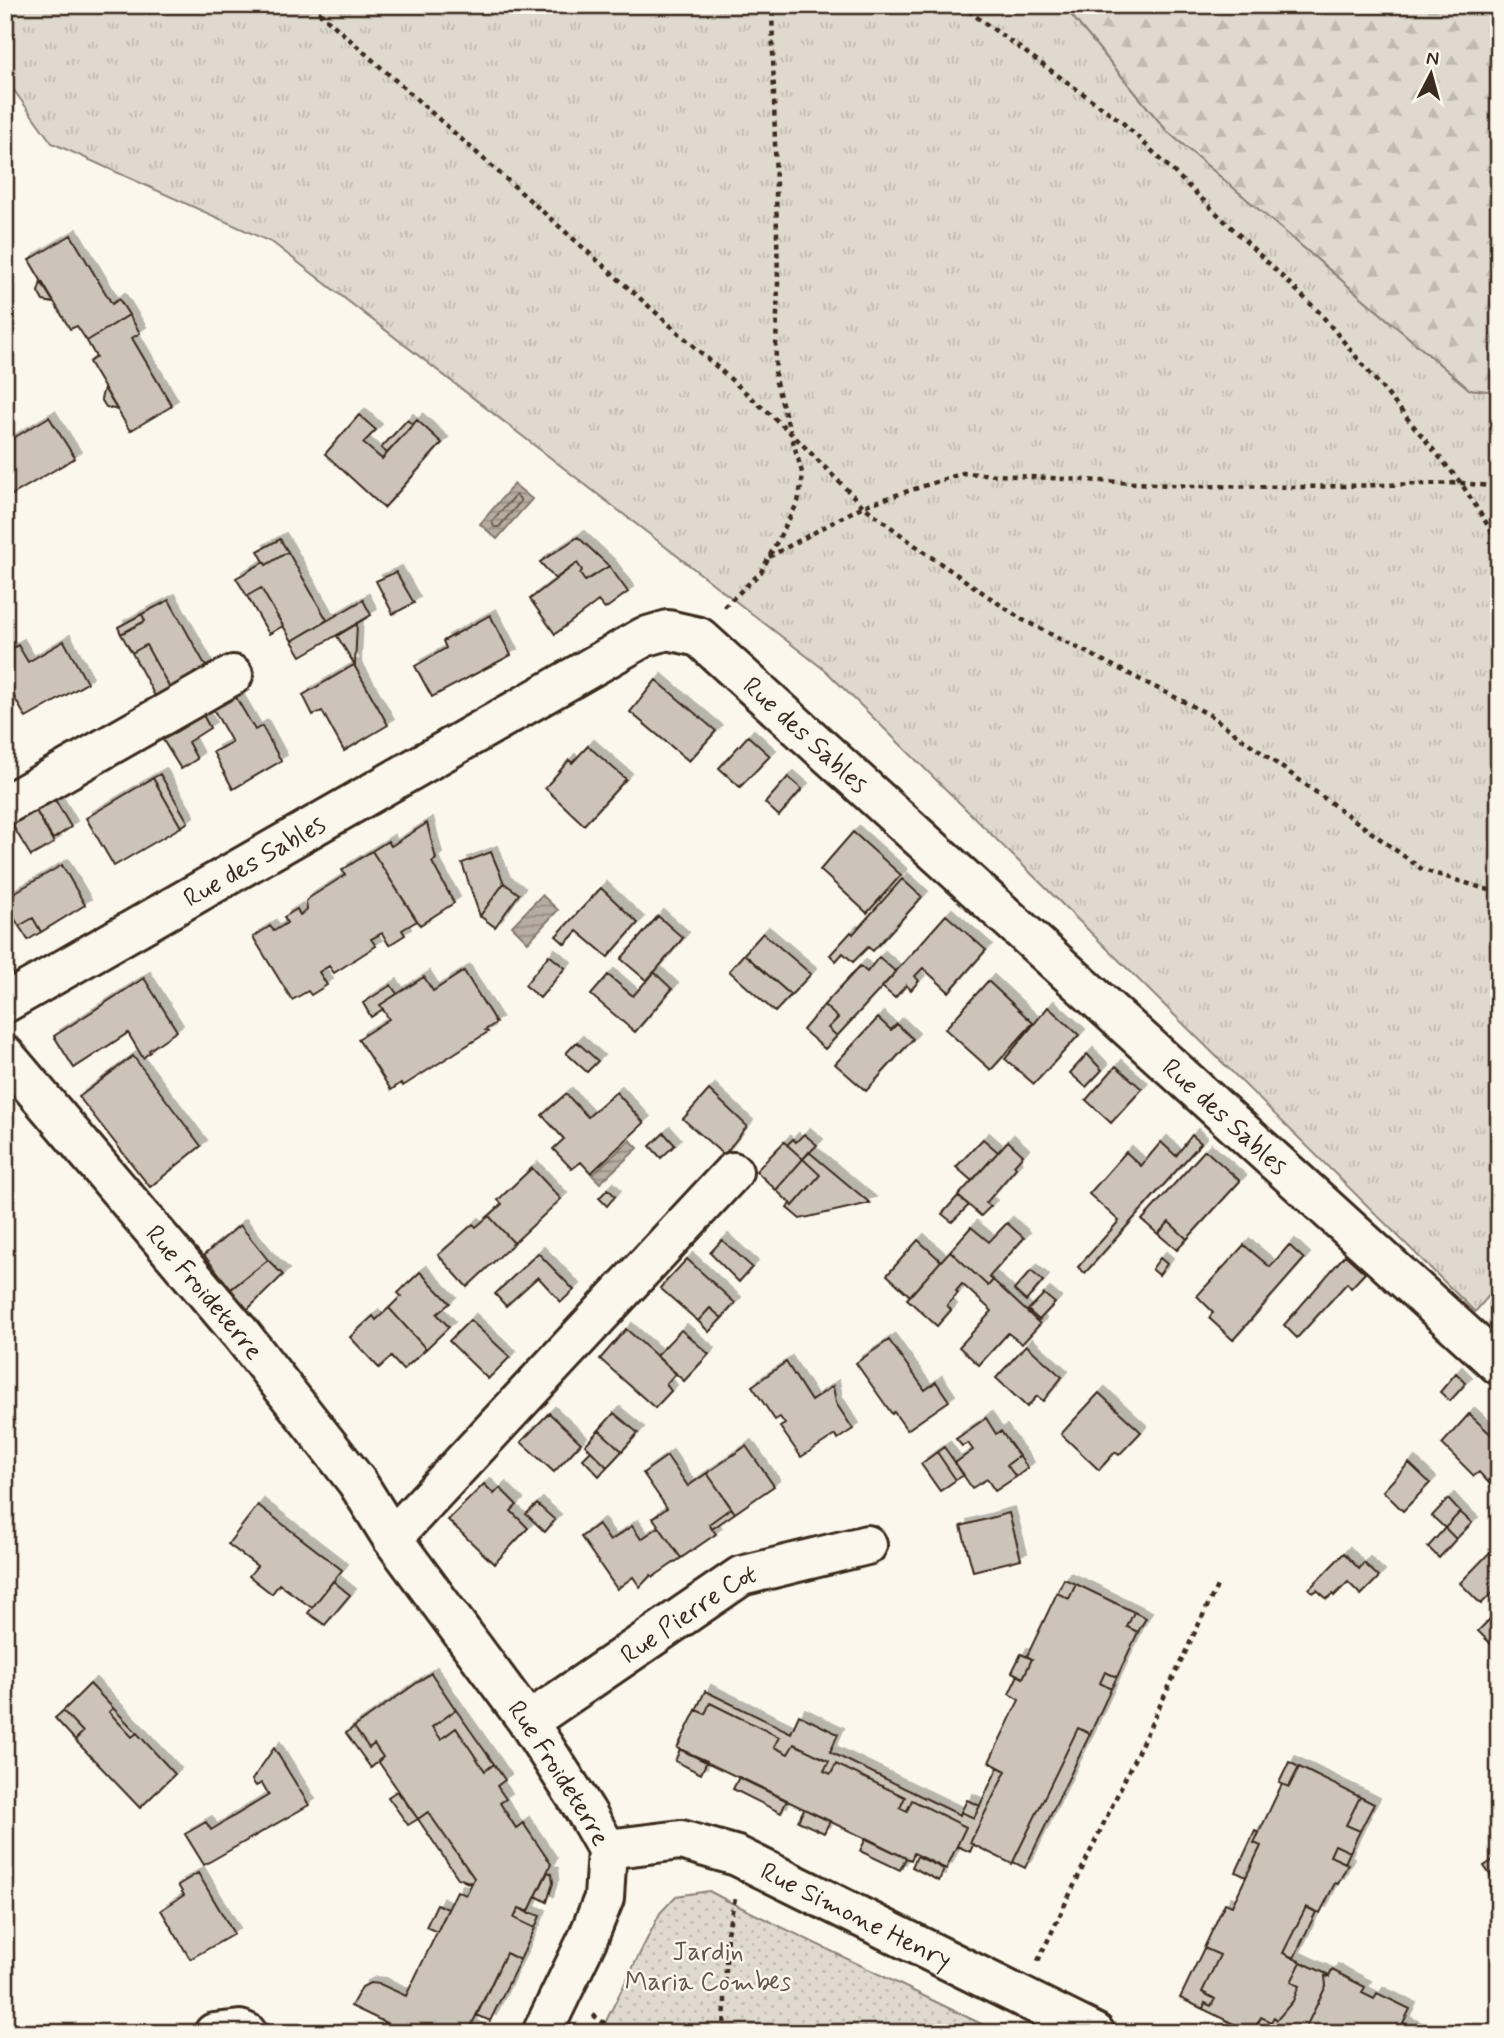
<svg xmlns="http://www.w3.org/2000/svg" width="1504" height="2038" font-family="Mynerve,sans-serif">
<defs>
<pattern id="grass-tufts" width="24" height="20" patternUnits="userSpaceOnUse" patternTransform="scale(1.75)"><rect width="24" height="20" fill="#dfd9ce"/><path d="M3 7l-1-3M5 7V3M7 7l1-3M15 17l-1-3M17 17v-4M19 17l1-3" fill="none" stroke="#c0bab0"/></pattern>
<pattern id="forest-firs" width="22" height="20" patternUnits="userSpaceOnUse" patternTransform="scale(1.75)"><rect width="22" height="20" fill="#dfd9ce"/><path d="M5 1l3.5 6h-7zM16 11l3.5 6h-7z" fill="#c0bab0"/></pattern>
<pattern id="park-dots" width="8" height="8" patternUnits="userSpaceOnUse" patternTransform="scale(1.75)"><rect width="8" height="8" fill="#dfd9ce"/><path d="M2 2h.1M6 6h.1" fill="none" stroke="#c0bab0" stroke-width="1.8" stroke-linecap="round"/></pattern>
<pattern id="water-rules" width="6" height="5" patternUnits="userSpaceOnUse" patternTransform="scale(1.75)"><rect width="6" height="5" fill="#b6aea2"/><path d="M0 2.5h6" fill="none" stroke="#958e83"/></pattern>
<filter id="shadow"><feDropShadow dx="6" dy="-6" stdDeviation="0" flood-color="#0004"/></filter>
</defs>
<rect width="100%" height="100%" fill="#fbf7ec"/>
<filter id="ink" filterUnits="userSpaceOnUse"><feTurbulence type="fractalNoise" baseFrequency=".0143" numOctaves="2"/><feDisplacementMap in="SourceGraphic" scale="14" xChannelSelector="R" yChannelSelector="G"/><feConvolveMatrix kernelMatrix="1 2 1 2 8 2 1 2 1" color-interpolation-filters="sRGB"/></filter>
<g filter="url(#ink)">
<path fill="url(#grass-tufts)" stroke="#8d8276" stroke-width="2" d="M5 5H1063L1167 131 1469 389 1499 392V1284L1475 1312 826 671 273 243 52 143 5 78Z"/>
<path fill="url(#forest-firs)" stroke="#8d8276" stroke-width="2" d="M1063 5H1499V392L1469 389 1167 131Z"/>
<path fill="url(#park-dots)" stroke="#8d8276" stroke-width="2" d="M709 1891 728 1901 1000 2033H600L660 1913 676 1896Z"/>
<path fill="url(#water-rules)" stroke="#85796d" stroke-width="2" d="M514 484 532 499 497 539 480 524Z
M542 895 558 910 528 942 512 926Z
M630 1140 638 1148 600 1183 592 1175Z"/>
<g fill="none" stroke-linecap="round" stroke-linejoin="round">
<path stroke="#6c5f53" stroke-width="2" d="M516 495 520 499V502L499 527H494L492 521Z"/>
</g>
<path fill="#ccc4b9" stroke="#3b2a1e" stroke-width="2" filter="url(#shadow)" d="M71 235 112 304 119 299 129 315 87 341 77 326 70 329 29 260Z
M41 282 54 303 43 301 38 292Z
M129 315 140 333 132 338 172 406 130 431 89 362 96 357 87 341Z
M104 388 117 410 106 407 101 399Z
M359 415 376 430 363 443 382 459 417 420 442 443 384 508 325 454Z
M49 417 75 458 5 499V443Z
M407 420 413 425 387 453 381 448Z
M578 537 609 566 585 581 580 574 582 570 577 563 555 579 540 562Z
M280 539 288 552 266 565 258 551Z
M288 552 327 620 292 641 261 588 247 596 236 578 264 562 266 565Z
M577 563 582 570 580 574 585 581 609 566 628 592 605 609 598 601 555 634 530 599Z
M396 572 414 603 393 614 376 581Z
M261 588 283 626 269 634 247 596Z
M169 600 208 670 171 690 146 645 132 653 121 634 145 621 142 614Z
M363 600 371 615 301 656 292 641Z
M142 614 145 621 121 634 118 627Z
M490 615 511 655 432 697 415 666 446 648 443 641Z
M357 624 355 665 337 636Z
M64 641 87 683 26 718 5 681V652L18 645 28 662Z
M146 645 171 690 156 698 132 653Z
M354 665 388 725 344 751 322 711 313 715 303 695Z
M656 680 716 731 689 761 630 712Z
M234 694 255 730 262 726 281 761 233 789 213 752 232 742 212 707Z
M203 715 210 728 188 742 197 759 181 769 163 740Z
M748 736 770 756 740 787 719 768Z
M588 746 626 779 584 825 545 788 569 760 572 763Z
M160 774 188 822 181 827 153 778Z
M788 777 802 789 779 816 765 803Z
M153 778 181 827 114 866 86 818Z
M54 798 71 827 53 839 35 809Z
M35 809 54 843 31 856 11 823Z
M427 823 436 859 432 862 454 903 420 925 372 851 388 841 391 846Z
M853 832 901 875 867 913 820 870Z
M372 851 417 921 402 930 405 935 389 945 382 933 371 939 376 946 334 973 329 966 319 972 327 985 311 995 308 991 292 1000 253 937 270 926 274 931 287 923 284 917 297 909 300 915 307 910 306 901 309 898 345 875 342 870Z
M491 852 504 883 480 916 462 863Z
M62 865 85 905 41 932 33 918 19 926 5 902V898Z
M902 879 922 897 873 951 868 947 853 962 843 953 836 961 830 955 851 932 853 934Z
M504 883 519 894 495 927 480 916Z
M601 888 638 923 608 957 577 931 565 944 556 936Z
M946 915 986 950 949 992 923 968 915 976 919 981 911 990 906 985 895 998 882 987Z
M658 916 683 938 647 981 621 959Z
M33 918 41 932 28 940 19 926Z
M763 933 811 974 791 995 744 954Z
M744 954 791 995 775 1012 729 971Z
M549 955 565 968 540 998 525 985Z
M879 957 896 972 837 1036 828 1028 838 1018 824 1005 860 966 867 972Z
M464 971 496 1023 485 1030 488 1032 403 1086 401 1083 391 1090 358 1039 389 1019 380 1005 424 977 433 991Z
M654 972 672 989 635 1032 591 995 608 975 633 996Z
M144 978 177 1031 149 1050 150 1052 143 1058 128 1033 74 1068 54 1036Z
M988 981 1033 1023 991 1070 945 1029Z
M391 985 397 994 380 1005 383 1009 371 1017 363 1003Z
M824 1005 838 1018 828 1028 837 1036 825 1049 803 1030Z
M1048 1007 1079 1035 1034 1084 1005 1059Z
M878 1018 891 1030 897 1024 913 1039 866 1091 835 1064Z
M577 1042 598 1061 587 1072 566 1053Z
M1087 1054 1102 1070 1086 1087 1070 1073Z
M133 1056 201 1146 150 1187 79 1097Z
M1116 1066 1142 1089 1111 1123 1086 1100Z
M709 1090 747 1126 724 1155 683 1119Z
M616 1092 644 1123 591 1173 581 1162 572 1169 553 1149 564 1139 542 1115 566 1094 588 1117Z
M664 1133 675 1145 661 1158 650 1146Z
M804 1134 817 1145 803 1159 787 1145 793 1139 796 1142Z
M1192 1135 1201 1143 1085 1273 1078 1267 1119 1221 1089 1194 1126 1152 1141 1166 1161 1142 1176 1156Z
M983 1139 998 1152 972 1181 956 1167Z
M1008 1141 1023 1155 1014 1165 1016 1168 986 1203 991 1206 981 1216 958 1196Z
M784 1142 803 1159 776 1190 756 1171Z
M1205 1150 1240 1181 1187 1239 1169 1222 1158 1234 1142 1220Z
M809 1152 870 1203 800 1219 787 1208 791 1203 793 1206 820 1175 803 1159Z
M803 1159 820 1175 793 1206 776 1190Z
M532 1168 561 1199 514 1243 489 1216 502 1204 498 1200Z
M608 1189 615 1196 607 1206 599 1198Z
M958 1196 969 1205 952 1222 942 1214Z
M489 1216 514 1243 467 1287 438 1255 473 1224 476 1227Z
M1169 1222 1187 1239 1177 1250 1158 1234Z
M1007 1223 1024 1238 989 1277 993 1280 988 1286 950 1251 971 1227 989 1242Z
M240 1225 268 1260 231 1289 204 1255Z
M722 1240 752 1267 739 1282 710 1253Z
M918 1240 941 1261 910 1296 887 1275Z
M1244 1245 1270 1267 1289 1245 1304 1259 1233 1340 1209 1318 1213 1312 1197 1296Z
M950 1251 988 1286 993 1280 1040 1324 1022 1344 1008 1333 979 1365 959 1347 992 1311 962 1284 956 1291 958 1293 947 1305 951 1310 937 1326 907 1299Z
M538 1253 574 1290 561 1302 538 1277 506 1306 495 1294Z
M1345 1255 1365 1273 1351 1288 1347 1283 1297 1338 1284 1325Z
M1160 1258 1167 1264 1159 1275 1152 1269Z
M687 1259 735 1303 722 1318 710 1308 698 1321 660 1288Z
M268 1260 283 1275 247 1310 231 1289Z
M1031 1271 1043 1281 1026 1301 1014 1290Z
M420 1272 450 1303 437 1314 449 1327 426 1349 389 1308 401 1296 398 1293Z
M1044 1294 1055 1303 1039 1320 1028 1310Z
M389 1308 426 1349 403 1370 391 1357 379 1368 350 1337 373 1316 376 1320Z
M710 1308 722 1318 709 1332 698 1321Z
M470 1320 510 1357 488 1379 449 1341Z
M626 1329 676 1373 666 1384 671 1391 655 1408 600 1359Z
M681 1330 709 1354 684 1381 656 1356Z
M889 1340 925 1390 936 1382 949 1401 907 1430 894 1412 892 1414 856 1363Z
M1026 1345 1062 1377 1043 1401 1037 1396 1027 1407 996 1378Z
M786 1362 811 1401 833 1386 836 1403 853 1429 838 1439 835 1435 801 1457 780 1427 785 1424 780 1417 775 1420 752 1386Z
M1456 1373 1466 1383 1450 1401 1440 1392Z
M1099 1393 1141 1432 1119 1455 1115 1452 1099 1470 1061 1434Z
M549 1413 581 1443 554 1472 521 1442Z
M614 1413 638 1433 622 1451 599 1430Z
M1469 1414 1499 1442V1471L1488 1482 1479 1472 1474 1476 1442 1444Z
M986 1418 996 1434 1001 1431 1019 1456 1007 1465 1016 1477 995 1491 987 1479 972 1488 955 1463 973 1450 968 1443 962 1446 956 1439Z
M599 1430 622 1451 607 1467 585 1445Z
M746 1446 774 1486 735 1513 707 1473Z
M944 1447 964 1475 956 1480 937 1452Z
M591 1451 607 1467 599 1476 583 1459Z
M937 1452 956 1480 940 1491 921 1464Z
M667 1456 688 1486 707 1473 731 1508 709 1524 716 1534 681 1558 653 1518 667 1508 643 1473Z
M1019 1456 1028 1468 1016 1477 1007 1465Z
M1409 1463 1430 1483 1403 1511 1383 1491Z
M1499 1471V1500L1495 1497 1498 1492 1488 1482Z
M484 1484 494 1494 500 1488 517 1505 511 1511 528 1528 494 1564 448 1520Z
M1448 1499 1460 1512 1445 1528 1432 1516Z
M537 1504 555 1520 545 1532 526 1514Z
M258 1505 342 1570 312 1608 279 1584 272 1594 249 1576 257 1566 228 1544Z
M731 1508 735 1513 712 1529 709 1524Z
M1460 1512 1472 1523 1456 1539 1445 1528Z
M1009 1513 1021 1559 973 1571 961 1526Z
M598 1524 610 1541 632 1526 641 1539 659 1527 681 1558 653 1577 651 1575 640 1587 633 1577 617 1589 581 1537Z
M1445 1528 1456 1539 1439 1558 1428 1547Z
M1496 1546 1499 1548V1586L1481 1604 1460 1583Z
M1344 1553 1359 1569 1364 1563 1379 1577 1361 1595 1348 1582 1334 1596 1333 1594 1327 1599 1317 1590 1313 1593 1309 1589Z
M1064 1579 1076 1584 1069 1599 1057 1593Z
M333 1581 350 1595 325 1625 308 1613Z
M1076 1584 1134 1612 1127 1627 1138 1632 1117 1677 1105 1672 1100 1683 1111 1689 1090 1734 1078 1728 1012 1864 970 1843 1006 1771 989 1762 1019 1700 1009 1694 1018 1675 1023 1678 1032 1659 1027 1656 1057 1593 1069 1599Z
M1499 1610V1652L1478 1631Z
M1134 1612 1146 1618 1138 1632 1127 1627Z
M1021 1654 1032 1659 1023 1678 1012 1672Z
M1105 1672 1117 1677 1111 1689 1100 1683Z
M431 1673 456 1710 432 1727 441 1739 456 1728 485 1771 494 1764 505 1780 497 1786 506 1799 500 1803 516 1828 523 1823 551 1864 528 1913 519 1908 514 1918 535 1928 520 1960 506 1953 471 2026 483 2033H407L351 2006 362 1987 370 1983 380 1984 406 1996 457 1891 466 1895 471 1885 462 1880 472 1883 474 1878 428 1812 418 1819 378 1761 383 1757 374 1744 369 1748 354 1727Z
M90 1684 113 1708 109 1712 132 1737 137 1733 175 1774 140 1808 75 1740 83 1732 63 1711Z
M705 1691 791 1733 799 1715 838 1734 830 1752 960 1815 961 1812 974 1818 998 1767 1006 1771 970 1843 973 1845 970 1852 957 1846 966 1827 912 1800 907 1811 900 1808 905 1797 836 1764 831 1774 824 1771 829 1761 794 1744 788 1754 774 1747 779 1737 710 1703 705 1714 696 1710Z
M710 1703 779 1737 774 1747 788 1754 794 1744 829 1761 824 1771 831 1774 836 1764 905 1797 900 1808 907 1811 912 1800 966 1827 946 1869 914 1853 911 1860 906 1858 677 1748 696 1710 705 1714Z
M113 1708 137 1733 132 1737 109 1712Z
M456 1710 494 1764 485 1771 456 1728 441 1739 432 1727Z
M63 1711 83 1732 75 1740 55 1718Z
M354 1727 369 1748 374 1744 383 1757 371 1768 346 1733Z
M1078 1728 1090 1734 1025 1868 1013 1862Z
M274 1748 309 1805 204 1865 185 1834 206 1822 211 1830 269 1795 262 1783 256 1786 252 1780Z
M680 1749 707 1761 701 1774 675 1761Z
M1289 1762 1299 1767 1289 1787 1279 1783Z
M1299 1767 1360 1797 1346 1825 1360 1831 1350 1852 1335 1845 1330 1856 1348 1864 1338 1884 1335 1883 1320 1913 1306 1907 1283 1953 1301 1962 1291 1982 1299 1986 1293 2001 1277 2020 1274 2017 1271 2022 1261 2017 1252 2033 1203 2009 1205 2003 1211 2006 1215 1999 1202 1992 1220 1955 1204 1948 1225 1903 1232 1906 1246 1877 1261 1846 1254 1843 1282 1784 1289 1787Z
M739 1777 787 1800 781 1813 733 1789Z
M397 1791 418 1819 408 1825 388 1797Z
M1360 1797 1374 1804 1360 1831 1346 1825Z
M967 1800 980 1806 974 1818 961 1812Z
M804 1809 830 1821 824 1833 798 1821Z
M428 1812 474 1878 472 1883 458 1878 418 1819Z
M1255 1831 1259 1833 1254 1843 1261 1846 1246 1877 1236 1872Z
M866 1838 906 1858 900 1870 860 1851Z
M1335 1845 1350 1852 1345 1863 1330 1856Z
M917 1856 944 1869 939 1881 912 1867Z
M1499 1856V1888L1484 1866Z
M548 1872 552 1874 553 1883 547 1902 536 1896Z
M198 1873 234 1934 190 1959 161 1910 184 1895 178 1885Z
M437 1904 448 1909 437 1932 426 1927Z
M1306 1907 1316 1912 1294 1958 1283 1953Z
M519 1908 540 1916 535 1928 514 1918Z
M1204 1948 1220 1955 1202 1992 1215 1999 1211 2006 1205 2003 1203 2009 1180 1998Z
M506 1953 520 1960 490 2021 477 2015Z
M1301 1962 1329 1975 1325 1976 1326 1986 1303 2033H1254L1261 2017 1271 2022 1274 2017 1277 2020 1293 2001 1299 1986 1291 1982Z
M1332 1970 1365 1987 1362 1993 1374 1999 1377 1993 1410 2009 1403 2023 1424 2033H1303L1326 1986 1325 1976 1329 1977Z
M384 2022 407 2033H379Z"/>
<g fill="none" stroke-linecap="round" stroke-linejoin="round">
<defs>
<g id="minor">
<path d="M5 805 233 675"/>
<path id="s1" d="M5 1003 644 637 668 630 699 637 1499 1365"/>
<path id="s2" d="M5 1055 241 1334 357 1482 392 1538 528 1722 586 1812 607 1849 604 1898 588 1938 542 2033"/>
<path d="M392 1538 733 1172"/>
<path id="s3" d="M528 1722 741 1576 867 1545"/>
<path id="s4" d="M607 1849 681 1840 737 1856 1095 2033"/>
<path d="M214 2033 240 2030 247 2033"/>
</g>
</defs>
<use href="#minor" stroke="#3b2a1e" stroke-width="44"/>
<path stroke="#3b2a1e" stroke-width="4.5" stroke-dasharray="5 5" stroke-linecap="butt" d="M311 5 791 433 863 506 924 552 1021 619 1210 715 1423 870 1499 893
M960 5 1121 121 1319 312 1461 483 1499 543
M769 557 863 506 963 473 1188 486 1303 487 1461 483 1499 487
M724 607 761 572 798 502 803 476 775 379 778 282 772 5
M1038 1961 1217 1586
M593 2015 618 2033
M724 2033 727 1933 735 1899"/>
<use href="#minor" stroke="#fbf7ec" stroke-width="38"/>
</g>
</g>
<g text-anchor="middle" stroke-width="5" stroke-linejoin="round" paint-order="stroke">
<g font-size="26" fill="#3b2a1e" stroke="#fbf7ec">
<text dy="9" stroke="none"><textPath href="#s1" startOffset="938">Rue des Sables</textPath></text>
<text dy="9" stroke="none"><textPath href="#s1" startOffset="287">Rue des Sables</textPath></text>
<text dy="9" stroke="none"><textPath href="#s1" startOffset="1505">Rue des Sables</textPath></text>
<text dy="9" stroke="none"><textPath href="#s2" startOffset="310">Rue Froideterre</textPath></text>
<text dy="9" stroke="none"><textPath href="#s3" startOffset="194">Rue Pierre Cot</textPath></text>
<text dy="9" stroke="none"><textPath href="#s2" startOffset="908">Rue Froideterre</textPath></text>
<text dy="9" stroke="none"><textPath href="#s4" startOffset="266">Rue Simone Henry</textPath></text>
</g>
<g font-size="26" fill="#64564a" stroke="#fbf7ec">
<text x="708" y="1960">Jardin<tspan x="708" dy="30">Maria Combes</tspan></text>
</g>
</g>
<rect width="1504" height="2038" fill="none" stroke="#fbf7ec" stroke-width="28"/>
<rect x="14" y="14" width="1476" height="2010" fill="none" stroke="#3b2a1e" stroke-width="2.5" filter="url(#ink)"/>
<g transform="translate(1431 74) rotate(6)" stroke="#fbf7ec" stroke-width="5" paint-order="stroke">
<path d="M0-5L12 26L0 18L-12 26Z" fill="#3b2a1e"/>
<text y="-10" font-size="19" font-weight="bold" text-anchor="middle" fill="#3b2a1e">N</text>
</g>
</svg>
